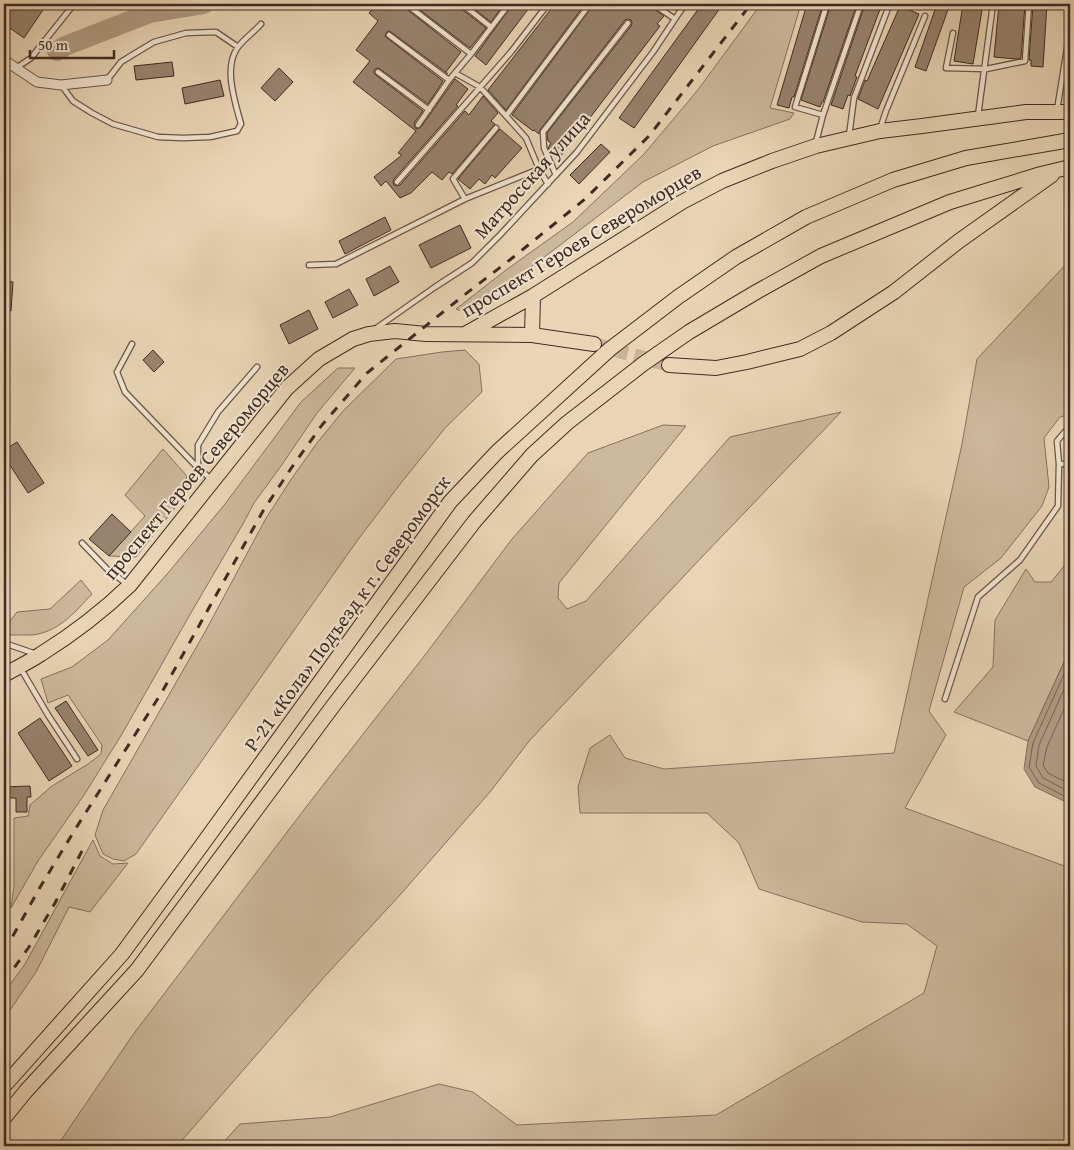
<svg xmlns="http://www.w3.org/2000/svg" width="1074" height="1150" font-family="'Gentium Book Plus',serif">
<rect width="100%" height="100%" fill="#e9d5b6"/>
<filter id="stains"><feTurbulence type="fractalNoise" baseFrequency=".004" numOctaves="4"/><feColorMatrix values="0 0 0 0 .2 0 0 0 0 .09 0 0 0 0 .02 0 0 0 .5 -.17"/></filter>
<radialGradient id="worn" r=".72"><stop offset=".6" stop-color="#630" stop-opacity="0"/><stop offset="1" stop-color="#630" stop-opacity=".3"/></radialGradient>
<path fill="#ccb89d" stroke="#867260" d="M761 4H801L770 108 794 113 790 119 713 146 643 182 518 277 466 313 456 309 506 270 573 222 644 154 697 91Z
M1070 260V414L1060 417 1044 438 1049 487 1042 506 1001 558 964 587 929 711 946 735 905 808 1070 868V1146H220L240 1124 330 1117 439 1084 473 1092 517 1125 716 1115 924 993 937 946 907 924 862 922 759 889 739 843 707 813H580L578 787 590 748 610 735 625 758 664 769 894 753 962 444 977 359Z
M465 350 479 364 482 392 446 427 401 483 357 541 136 854 124 861 113 859 103 854 95 835 103 810 205 632 265 520 292 478 317 443 343 411 396 359 442 352Z
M338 368H355L317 413 281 466 254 503 244 522 192 611 122 734 84 795 38 861 11 908 14 886V818L28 816 30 805 52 786 88 764 101 754 102 745 68 695 48 703 41 679 72 667 108 640 168 573 225 504 301 402Z
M841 412 701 558 530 740 490 792 400 895 326 975 177 1146H57L132 1036 313 798 425 655 512 539 588 453 663 425 686 426 559 583 558 598 567 609 586 601 730 437Z
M163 449 186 475 189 490 136 557 109 556 145 516 125 495Z
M1070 559V649L1028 741 954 712 993 667 995 620 1026 569 1035 582H1051Z
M81 580 92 594C75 612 59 632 32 635 25 635 16 635 9 635L10 621 17 612 50 609Z
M93 840 100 856 113 864 128 863 90 912 69 907 36 972 4 1019V993L25 964Z"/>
<path fill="#b09b84" stroke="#836e5d" d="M1070 649V804L1035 787 1024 769 1028 741Z"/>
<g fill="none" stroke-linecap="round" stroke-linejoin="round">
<path stroke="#786353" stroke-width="1" d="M1070 661 1033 743 1029 767 1039 783 1070 799
M1070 676 1039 745 1036 766 1043 778 1070 792
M1070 695 1047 747 1043 765 1048 773 1070 784"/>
<path stroke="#b09b84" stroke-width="20" d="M57 51 65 46 150 13 204 4"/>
</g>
<path fill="#98836f" stroke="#402b22" d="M4 4H47L24 38 4 24Z
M376 4H402L404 7 461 52 446 72 448 74 391 32 388 31 386 33 385 36 387 38 443 81 428 104 380 69 377 68 374 70V73L376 75 423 111 414 123 415 128 418 129 421 127 455 79 468 89 456 105 458 106 394 179 393 182 394 185 397 186 400 185 465 111 469 115 483 96 498 113 491 121 495 124 452 174 449 172 442 180 432 172 411 193 400 198 386 181 381 186 374 177 402 155 398 153 416 131 353 82 370 61 356 50 378 21 369 13Z
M412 4H458L459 7 486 28 470 48Z
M468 4H504L491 22Z
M513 4H532L486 65 475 56Z
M555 4H585L506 110 488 90Z
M594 4H649L651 7 664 16 657 24 660 26 560 157 548 148 551 143 548 141 547 133 631 26 632 23 631 20 628 19 625 20 540 130 539 134 534 130 533 131 512 115Z
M702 4H723L634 128 619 118Z
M807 4H823L794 97H792L789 108 777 105Z
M831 4H857L823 102H822L820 107 801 100Z
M865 4H882L855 76 857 77 850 96 848 95 843 109 831 105Z
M937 4H950L926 71 915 67Z
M963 4H983L973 64 954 61Z
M999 4H1025L1021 58 1016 59 994 57Z
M1033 4H1047L1043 67 1031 66V60H1029Z
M900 6 919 14 878 109 858 99 865 80 867 81Z
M172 62 174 76 136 80 134 66Z
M279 68 293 82 275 101 261 88Z
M220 80 224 96 185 104 182 88Z
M500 129 522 148 495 178 492 175 485 184 479 179 470 189 458 179Z
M601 144 610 152 579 184 570 175Z
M385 217 391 230 345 254 339 241Z
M460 225 471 248 431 268 419 245Z
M390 266 399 282 374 296 366 279Z
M4 281 13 282 11 311 4 310Z
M349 289 358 305 333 318 325 302Z
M309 310 318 329 289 344 280 325Z
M153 350 164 362 154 372 143 360Z
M17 442 44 483 28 493 4 456V450Z
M112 514 131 532 109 556 89 539Z
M66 701 98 750 88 756 55 708Z
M40 718 72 766 49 781 18 733Z
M30 786 31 797H27V812H16V798H4V787Z"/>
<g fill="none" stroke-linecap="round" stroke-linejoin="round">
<path stroke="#c7b398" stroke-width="14" stroke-dasharray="14 7" stroke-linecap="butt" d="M594 344 669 365"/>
<defs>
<path id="lane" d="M406 4 471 54
M462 4 491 27
M653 4 675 19
M953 33 946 68 986 69 1025 61 1029 4
M389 35 449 80
M16 68 31 58 74 4
M378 72 429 110
M455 73 480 87 526 138 539 169 548 184
M107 80 121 62 134 54 154 42 186 33 216 32 238 47
M62 86 73 101 92 113 113 124 158 137 183 138 210 137 237 131 241 124C235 102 223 67 238 47 244 39 254 32 261 24
M1057 110 1070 30
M823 115 861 4
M506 116 590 4
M978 116 993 4
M418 125 449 80 471 54 509 4
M496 128 453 179 465 199 539 169
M880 129 886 111 925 16
M849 136 854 98 887 11
M816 142 823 115 795 107 827 4
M556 175 544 148 543 132 628 23
M397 182 511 52 548 4
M309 265 336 264 465 199
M375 329 435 287 472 263 500 235 577 152 653 52 685 4
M132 344 117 372 125 392 198 468 212 480
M1059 464H1070
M198 468V445L218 412 257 367
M82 543 107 569 127 584
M4 643 36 654
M21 669 48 715 77 759
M945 699 978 597 1020 560 1058 506 1059 464 1057 441 1070 426
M4 804H6"/>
<path id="street" d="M4 60 37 82 61 85 107 80"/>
<path id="primary" d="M465 334 533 296 682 202 722 181 772 161 816 146 880 131 922 126 1026 112H1070
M532 335 533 296
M669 365 716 368 747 362 800 349 831 333 894 292 959 241 1052 175
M4 675C16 668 29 662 41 654 73 634 103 611 130 585L287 388 319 359 353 339 369 334 395 331 426 334 532 335 594 344
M4 1086 122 954 202 845 450 502 497 452 610 349 678 297 736 257 806 217 893 180 966 158 1070 140
M4 1118 26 1091 137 970 333 706 474 522 532 455 567 423 643 364 689 332 758 291 821 256 950 202 1041 174 1070 167"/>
</defs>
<use href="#lane" stroke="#6a5647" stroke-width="7"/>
<use href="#street" stroke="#6a5647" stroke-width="11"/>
<use href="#primary" stroke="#402b22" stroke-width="16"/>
<use href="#lane" stroke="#f1e4d0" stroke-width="4.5"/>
<use href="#street" stroke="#f1e4d0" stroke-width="9"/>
<use href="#primary" stroke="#e9d5b6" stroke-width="14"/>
<path stroke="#402b22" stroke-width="3" stroke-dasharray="9 9" stroke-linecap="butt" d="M4 952 39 889 76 828 162 692 263 511 292 467 322 425 367 373 463 296 511 259 585 199 649 136 751 4
M4 982 29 947 55 903 82 851"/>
</g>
<g text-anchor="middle" stroke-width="4" stroke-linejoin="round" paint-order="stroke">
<g font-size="20" fill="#402b22" stroke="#f1e4d0">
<text transform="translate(532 175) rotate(-48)" y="7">Матросская улица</text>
<text transform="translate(581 241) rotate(-31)" y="7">проспект Героев Североморцев</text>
<text transform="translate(196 471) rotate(-50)" y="7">проспект Героев Североморцев</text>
<text transform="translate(347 613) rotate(-54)" y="7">Р-21 «Кола» Подъезд к г. Североморск</text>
</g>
</g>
<rect width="1074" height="1150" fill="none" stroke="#e9d5b6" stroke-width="20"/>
<rect x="5" y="5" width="1064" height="1140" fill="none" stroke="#402b22" stroke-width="2.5"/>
<rect x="10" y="10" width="1054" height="1130" fill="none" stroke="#402b22"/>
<path d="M30 50v8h84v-8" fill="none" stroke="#402b22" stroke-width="2.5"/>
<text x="38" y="50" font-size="15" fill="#402b22" stroke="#f1e4d0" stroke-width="4" paint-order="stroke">50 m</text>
<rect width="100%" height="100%" filter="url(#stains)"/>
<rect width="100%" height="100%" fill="url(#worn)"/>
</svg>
